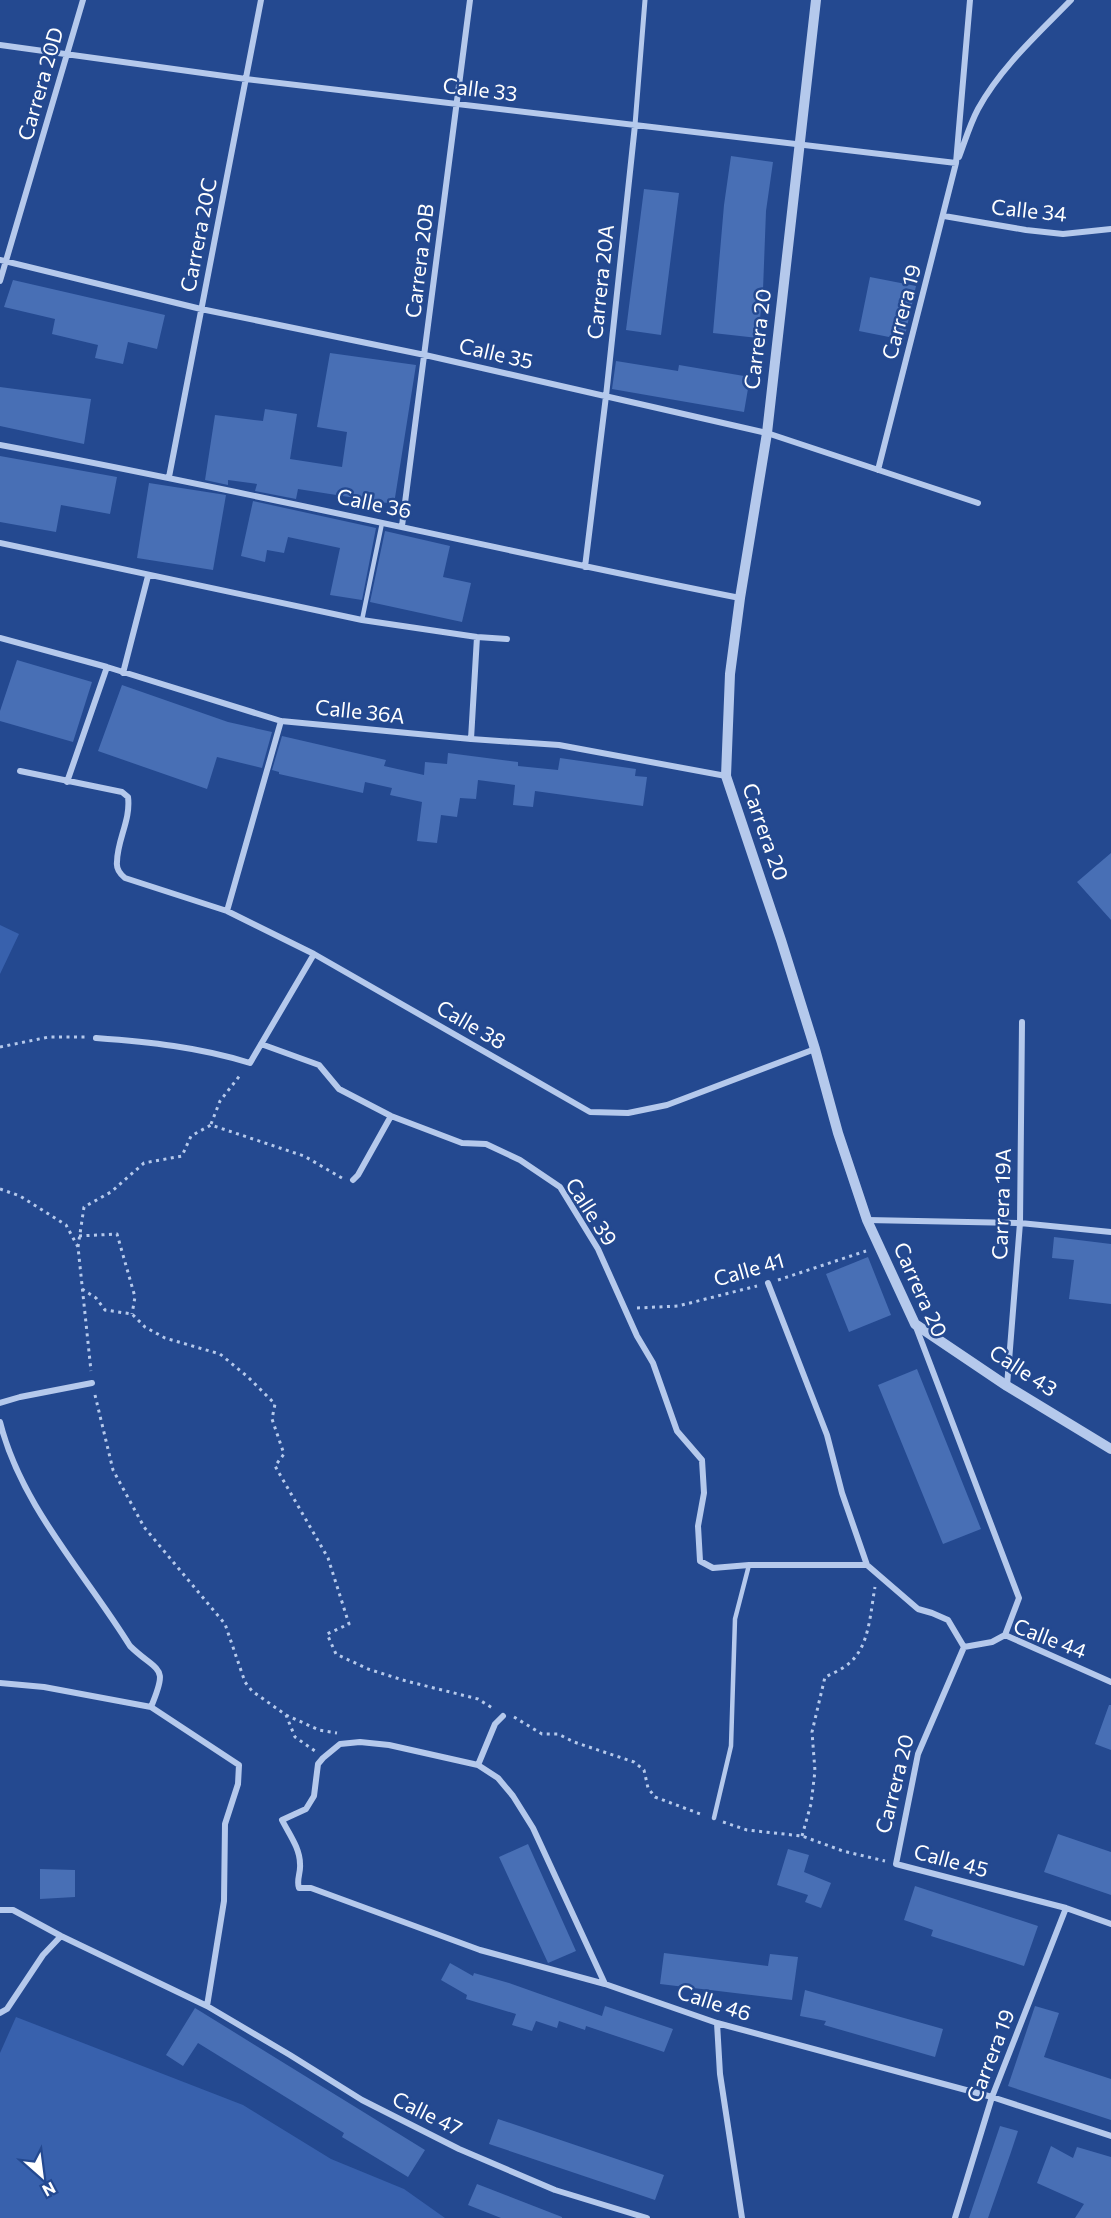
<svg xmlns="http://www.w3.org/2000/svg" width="1111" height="2218" font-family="Commissioner,sans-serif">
<rect width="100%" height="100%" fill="#244990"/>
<path fill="#3861ad" d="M0 925 19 934 0 974Z
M16 2017 243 2105 331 2159 404 2189 445 2218H0V2053Z"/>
<path fill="#486fb5" d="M731 156 773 162 766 211 763 290 758 338 713 333 724 205Z
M644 189 679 193 661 335 626 330Z
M870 277 916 286 904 340 859 331Z
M13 280 165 315 157 349 128 342 123 364 95 358 98 345 52 334 55 319 4 307Z
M330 353 416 365 394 504 298 489 296 499 255 491 257 484 228 480V485L205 480 215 415 263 421 265 409 297 414 290 459 342 467 347 432 317 427Z
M616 361 678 371 679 365 750 377 744 412 612 389Z
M0 387 91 399 84 444 0 426Z
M0 456 117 477 110 514 61 505 56 532 0 522Z
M149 483 226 495 213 570 137 558Z
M253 501 376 528 362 600 330 595 340 548 288 537 284 553 267 550 265 562 241 556Z
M385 531 450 546 443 577 471 583 462 622 370 602Z
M17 660 92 682 73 742 0 721V711Z
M122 685 228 722 272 732 262 768 217 757 207 789 98 751Z
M282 736 386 760 384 766 424 775 425 762 447 764 448 753 518 762V766L558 770 560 758 636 769 635 776 647 777 643 806 535 791 533 807 513 805 515 785 478 780 476 799 460 798 457 817 441 815 437 843 417 841 422 802 390 795 392 788 365 782 363 793 279 774V772L272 770Z
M1111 853V920L1077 882Z
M1054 1237 1111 1244V1304L1069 1299 1074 1260 1052 1258Z
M868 1257 891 1315 849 1332 826 1274Z
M917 1369 981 1529 943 1544 878 1385Z
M1109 1705H1111V1750L1095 1744Z
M1058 1834 1111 1852V1895L1044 1872Z
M528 1844 576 1951 548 1963 499 1857Z
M788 1849 809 1855 804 1872 831 1883 821 1908 805 1902 808 1895 777 1885Z
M40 1869 75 1870V1897L40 1899Z
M915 1886 1038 1926 1024 1966 931 1936 933 1930 904 1920Z
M664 1953 768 1966 770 1954 798 1957 792 2000 660 1984Z
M450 1963 473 1976 474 1973 509 1983 602 2016 605 2006 673 2029 664 2052 586 2026 585 2030 559 2021 557 2028 536 2021 532 2031 512 2025 516 2014 466 1999 467 1995 441 1980Z
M805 1990 943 2029 935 2057 824 2025 826 2021 800 2016Z
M1035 2006 1059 2013 1044 2057 1111 2079V2120L1008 2086Z
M195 2008 425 2150 408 2177 342 2137 344 2133 198 2043 183 2066 166 2055Z
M498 2119 664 2175 655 2200 489 2144Z
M1000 2126 1018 2131 1010 2155 988 2218H969Z
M1051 2146 1073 2158 1077 2147 1111 2157V2218H1075L1084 2204 1037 2183Z
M477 2184 562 2217V2218H501L468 2205Z"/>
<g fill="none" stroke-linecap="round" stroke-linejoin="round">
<path stroke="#b5c9ec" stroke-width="3" stroke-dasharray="3 4.5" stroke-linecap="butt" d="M0 1047 49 1037H85
M211 1124 220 1101 241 1074
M0 1189 20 1196 66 1225 78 1247 91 1371
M79 1236 117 1234 135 1297 132 1314
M78 1247 84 1207 111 1192 144 1163 182 1156 191 1136 211 1125 304 1156 342 1178
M778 1280 866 1251
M82 1289 96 1298 105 1310 132 1314 145 1327 165 1338 220 1354 248 1377 275 1404 272 1419 284 1454 275 1466 328 1558 349 1624 327 1634 336 1654 368 1669 406 1681 478 1699 494 1709
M637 1308 678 1306 757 1286
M95 1395 113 1470 144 1527 225 1624 245 1682 252 1691 286 1715 295 1737 315 1751
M286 1715 319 1730 337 1733
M514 1717 542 1734H558L574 1742 634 1762 644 1770 648 1788 655 1797 703 1815
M723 1822 747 1830 802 1836 843 1851 885 1861
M802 1836 811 1804 815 1771 812 1732 825 1677C836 1672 849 1666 856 1656 870 1638 871 1608 875 1587"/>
<path stroke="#b5c9ec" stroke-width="4.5" d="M362 620 382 523
M714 1818 731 1746 735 1619 749 1565"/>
<path stroke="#b5c9ec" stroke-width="5" d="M635 125 645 0"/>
<path stroke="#b5c9ec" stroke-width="6" d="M0 45 246 79 956 163
M959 157C965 141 970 124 978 109 1001 67 1038 34 1071 0
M944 216 1026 230 1063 234 1111 229
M0 260 201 309 425 355 767 433 978 503
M0 281 83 0
M0 445C248 491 493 549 740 598
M878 470 956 163 970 0
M169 477 261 0
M402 526 470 0
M0 543 362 620 477 637 507 639
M585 567 606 396 635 125
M0 638 107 667 281 721 471 739 559 745 726 776
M123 673 148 576
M471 739 477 637
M20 771 122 792 128 797C131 820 117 840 117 862 116 869 120 874 125 878L227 911 314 954 590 1112 628 1113 667 1105 815 1049
M67 782 107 667
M227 911 281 721
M96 1038C149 1042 199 1047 250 1063L314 954
M261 1044 319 1065 339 1089 391 1116 462 1143 486 1144 520 1160 560 1187 598 1249 637 1336 653 1363 677 1431 702 1460 704 1493 698 1526 700 1561 713 1568 749 1565H867
M353 1180 358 1175 391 1116
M867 1220 1020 1223 1111 1232
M768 1283 827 1435 842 1493 867 1565 918 1609 932 1613 948 1620 964 1647 992 1642 1005 1635
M916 1327 1019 1598 1005 1635
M1007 1386 1020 1223 1022 1022
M0 1403 20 1397 92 1383
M0 1422C21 1506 85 1573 130 1646 159 1674 169 1664 151 1707
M1005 1635 1111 1682
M964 1647 918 1754 896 1864 1066 1908 1111 1924
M0 1683 44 1687 151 1707 239 1765 238 1784 225 1824 224 1901 207 2006
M478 1765 495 1724 503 1716
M0 1910H13L61 1936 207 2006 290 2055 362 2100 459 2149 555 2190 647 2218
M605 1984 533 1828 513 1796 498 1778 478 1765 389 1745 360 1742 340 1744 323 1758 318 1764 314 1796 306 1809 282 1820C289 1834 300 1848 300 1864 301 1873 296 1880 299 1888H311L480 1950 605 1984 717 2023 992 2097 1111 2136
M0 2013 7 2009 43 1955 61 1936
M717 2023 720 2074 742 2218
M955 2218 992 2097 1066 1908"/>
<path stroke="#b5c9ec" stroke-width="10" d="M816 0 767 433 740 598 730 674 726 776 781 940 815 1049 838 1133 867 1220 915 1324 1007 1386 1111 1449"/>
</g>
<g text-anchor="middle" stroke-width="5" stroke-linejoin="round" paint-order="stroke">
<g font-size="21" fill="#fff" stroke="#244990">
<text transform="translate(41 84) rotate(-74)" y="7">Carrera 20D</text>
<text transform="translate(480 90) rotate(7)" y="7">Calle 33</text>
<text transform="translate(1029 211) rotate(6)" y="7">Calle 34</text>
<text transform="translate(199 235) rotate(-79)" y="7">Carrera 20C</text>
<text transform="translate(420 261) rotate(-83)" y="7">Carrera 20B</text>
<text transform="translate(601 282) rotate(-84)" y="7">Carrera 20A</text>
<text transform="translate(902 312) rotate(-75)" y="7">Carrera 19</text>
<text transform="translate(758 339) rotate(-83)" y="7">Carrera 20</text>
<text transform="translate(496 354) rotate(13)" y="7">Calle 35</text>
<text transform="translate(374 504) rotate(12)" y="7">Calle 36</text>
<text transform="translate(360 712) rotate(6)" y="7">Calle 36A</text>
<text transform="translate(765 832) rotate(71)" y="7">Carrera 20</text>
<text transform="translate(471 1025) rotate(30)" y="7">Calle 38</text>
<text transform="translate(1002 1204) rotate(-88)" y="7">Carrera 19A</text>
<text transform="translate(591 1212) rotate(57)" y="7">Calle 39</text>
<text transform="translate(749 1270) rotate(-16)" y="7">Calle 41</text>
<text transform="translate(920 1290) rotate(66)" y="7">Carrera 20</text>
<text transform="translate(1023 1371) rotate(33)" y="7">Calle 43</text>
<text transform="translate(1050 1639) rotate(21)" y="7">Calle 44</text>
<text transform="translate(895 1784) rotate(-76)" y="7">Carrera 20</text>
<text transform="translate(951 1861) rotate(15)" y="7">Calle 45</text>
<text transform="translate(714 2003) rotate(18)" y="7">Calle 46</text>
<text transform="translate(991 2056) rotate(-69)" y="7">Carrera 19</text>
<text transform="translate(427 2114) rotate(26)" y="7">Calle 47</text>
</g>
</g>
<g transform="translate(42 2176) rotate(152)" stroke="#244990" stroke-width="4.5" paint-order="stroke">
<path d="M0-4.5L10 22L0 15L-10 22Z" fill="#ffffff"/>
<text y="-9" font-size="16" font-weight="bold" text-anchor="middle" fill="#ffffff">N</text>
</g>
</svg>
